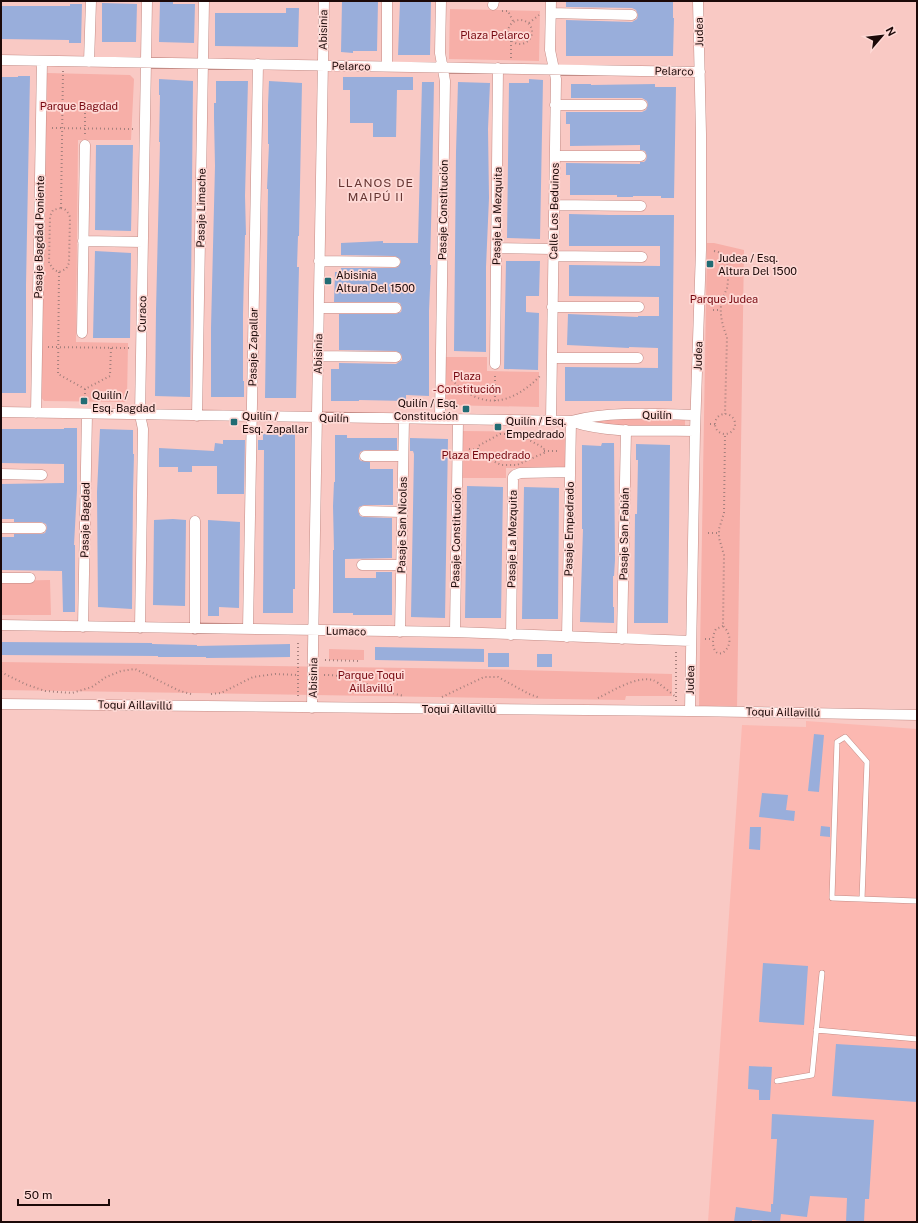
<svg xmlns="http://www.w3.org/2000/svg" width="918" height="1223" font-family="'Public Sans',sans-serif">
<rect width="100%" height="100%" fill="#f9c9c4"/>
<path fill="#fcb8b1" d="M806 721 917 729V1222H708L742 725 806 727Z"/>
<path fill="#f7afa8" d="M450 9 540 11 539 61 449 59Z
M47 73 130 75 134 79 131 140H78L76 342 128 343 127 399 125 402 44 401 40 396Z
M707 243H714L744 250 737 709 699 708Z
M444 357H487V371L539 372V407L444 405Z
M622 417 685 419V426L622 427 590 422Z
M462 431 566 432V468H506V478H461Z
M50 580 51 615H1V581Z
M329 649 364 650V660H329Z
M1 662 478 669 672 674V696H626L625 700 1 690Z"/>
<path fill="#99aedb" d="M160 1H173V4H195L194 43 159 42Z
M342 1H378L377 51H353V53L341 52Z
M400 1H431L430 55H398Z
M566 1H673V18H674L673 56H566V20L632 22 637 19 638 15 636 10 632 8 566 7Z
M102 3 137 4 136 42H102Z
M70 4H82L81 43H69V40L1 39V6H70Z
M286 8H299L298 47 215 46V13H286Z
M18 76H30L26 285V393H1V77H18Z
M343 77H413V90H397L396 137H373V123H350V90H343Z
M159 79 193 81 190 397 155 396 156 311 160 142H159L160 95H159Z
M529 79 543 80 540 239 507 238 509 83H529Z
M216 81H248L245 196 246 235H245L243 314V381H244V397H211V328L215 166 214 118V103H216Z
M269 81 302 83 299 236H298L297 267H299L296 398H265L268 189H267L269 144H268V105Z
M422 82H434L432 188 430 265H431L429 311V396L406 395V401L359 400V401H331V369H339V363L396 364 402 360V357L401 354 396 351 339 350V314H396L401 312 402 308 400 303 396 302H334L335 272H341V268H395L398 267 401 262 400 259 395 256 341 255V243L383 241V243H418Z
M458 82 490 83 488 129 489 198 486 267V352L454 351 456 152Z
M571 84H591V85L655 84V87H676L674 198H661V196H633V197H617V195H570V175H566V163L640 164V162H644L646 160 647 156 645 151 640 150V145L570 146V124H566V112H642L646 110 648 105 647 101 642 98H571Z
M96 145H133L131 231 95 230Z
M569 214 609 215H674L672 401H565V367L658 368V348L629 347V348L567 345 568 314 638 317V316H659V297L569 296V265L660 266V246H569Z
M95 251 131 253 130 338H93Z
M506 261H540L539 296H526V312L539 313 538 370 504 369Z
M64 428H77V490L74 545H75V612H63L62 571 1 570V537H14V534H41L45 533 47 528 46 524 41 522H14V519H1V484L64 483V464L1 463V429H64Z
M100 429 133 430V454H134L133 492 132 609 98 607 97 492Z
M283 433 295 434V589H293V613H263L264 450H258V440H263V434L283 435Z
M335 435H347V438H397V450H365L360 452 359 456V459L361 461 370 462V469H393V505H364L359 507 358 511 360 516 363 517 392 518V558L345 559V578H376V572H392V615H353V613H333V550H334L333 506 334 482H335Z
M410 438 448 439 445 618 411 617 414 454 413 451H410Z
M223 440H245L244 494H217V466H192V472H178V467H159V448L214 451 215 443 223 444Z
M602 443H614L615 560 614 576H613V607H614V623L580 622 583 529H582V445L601 446Z
M636 444 670 445 668 623H634L635 514H637L638 460H636Z
M467 486 503 487 501 618H465Z
M524 487 559 488 558 619H522Z
M173 519 186 520 185 606 153 605 154 520Z
M208 520 240 522 239 608 219 607V616H208Z
M1 642 152 643V644L197 645V646L290 644V657L206 658V657H158V656L1 655Z
M375 647 484 649V662L375 660Z
M488 653H509V667H488Z
M537 654H552V667H537Z
M814 734 824 735 819 792 808 791Z
M762 793 788 795 786 810 795 811 794 821 759 817Z
M821 826 830 827V837L820 836Z
M750 827H761L760 850 749 849Z
M763 963 808 966 804 1025 759 1022Z
M836 1044 917 1049V1102L832 1096Z
M749 1066 772 1067 770 1100H759V1090L748 1089Z
M772 1114 874 1120 869 1199H865L864 1222H846L847 1198 810 1196 807 1217 781 1214 780 1222 752 1220V1222H734L736 1207 771 1212V1204H773L777 1139H771Z"/>
<g fill="none" stroke-linecap="round" stroke-linejoin="round">
<defs>
<path id="service" d="M862 899 867 762 845 737 837 742 832 898 917 901
M816 1030 917 1039
M777 1081 812 1075 822 973"/>
<path id="minor" d="M493 5 494 1
M551 13 632 15
M1 60 700 72
M89 62 91 1
M387 66V1
M555 105H642
M555 156H641
M554 205 641 206
M83 241 143 242
M496 248 553 249
M553 256 642 257
M319 261 395 262
M552 307H639
M319 308H396
M82 333 85 145
M318 356 396 357
M552 358H638
M495 364 498 68
M1 412 571 421C611 411 654 414 695 415
M36 413 42 61
M197 416 204 1
M440 419 445 81 440 53 441 1
M551 421 556 79 550 50 551 1
M573 422C610 434 656 430 695 431
M365 456H403
M1 474 42 475
M364 511 402 512
M1 528H41
M362 565H401
M1 578H30
M1 625 455 632 691 641
M83 627 87 414
M140 628 143 429 140 415 147 1
M195 629V521
M248 629 258 64
M400 632 404 419
M455 632 458 420
M511 635 513 477 515 475 520 473 570 472
M567 637 571 421
M622 639 626 430
M1 704 690 711 917 715
M312 708 324 1
M690 711 695 431 701 250V134L698 1"/>
</defs>
<use href="#service" stroke="#c48c86" stroke-width="6"/>
<use href="#minor" stroke="#c48c86" stroke-width="11"/>
<path stroke="#a5807d" stroke-width="2" stroke-dasharray="1 3" stroke-linecap="butt" d="M502 11H508L513 21
M508 32a12 12 0 1 1 24 0a12 12 0 1 1-24 0Z
M529 23 539 15
M511 58V40
M52 128 133 129
M85 134V112
M61 208C66 209 68 212 70 217L69 263 66 269 59 272 54 270 49 263 50 216 53 210Z
M61 208 63 71
M714 251C728 253 728 263 728 275 728 279 728 284 727 288 725 294 721 299 721 306 720 317 723 327 727 337L725 414
M59 272 58 374 85 389 110 376 111 348
M713 310H721
M48 347 130 348
M452 380C482 411 512 405 541 375
M495 401V375
M81 402V397H85V389
M715 424a10 10 0 1 1 20 0a10 10 0 1 1-20 0Z
M710 424H715
M500 434H518L544 448V453L517 465H501L478 453V446Z
M469 449 478 450
M544 451H559
M708 533H719
M723 626 716 629C713 634 713 639 713 644 716 667 741 643 723 626L724 555 719 538V529L724 513 725 434
M705 639H713
M676 652V701
M325 660 359 661
M1 672 25 684 45 691 72 693 92 687 106 677 121 671 135 669 180 691 191 694
M324 675C347 675 359 681 379 689 387 692 395 694 404 696
M211 694 221 693 253 677 275 674 298 675
M298 696V641
M442 697 484 677H498L529 694 540 698
M598 698C613 691 635 676 653 680 658 682 671 693 676 697"/>
<use href="#service" stroke="#fff" stroke-width="5"/>
<use href="#minor" stroke="#fff" stroke-width="10"/>
</g>
<g fill="#216c74" stroke="#fed9d5" stroke-width="1.5">
<rect x="706" y="260" width="8" height="8" rx="2"/>
<rect x="324" y="277" width="8" height="8" rx="2"/>
<rect x="80" y="397" width="8" height="8" rx="2"/>
<rect x="462" y="405" width="8" height="8" rx="2"/>
<rect x="230" y="418" width="8" height="8" rx="2"/>
<rect x="494" y="423" width="8" height="8" rx="2"/>
</g>
<g text-anchor="middle" stroke-width="3.5" stroke-linejoin="round" paint-order="stroke">
<g font-size="11" fill="#1c0908" stroke="#fed9d5">
<text transform="translate(323 30) rotate(-89)" y="4">Abisinia</text>
<text transform="translate(699 32) rotate(-91)" y="4">Judea</text>
<text transform="translate(351 66) rotate(1)" y="4">Pelarco</text>
<text transform="translate(674 71) rotate(1)" y="4">Pelarco</text>
<text transform="translate(201 208) rotate(-89)" y="4">Pasaje Limache</text>
<text transform="translate(443 210) rotate(-89)" y="4">Pasaje Constitución</text>
<text transform="translate(554 211) rotate(-89)" y="4">Calle Los Beduinos</text>
<text transform="translate(497 216) rotate(-89)" y="4">Pasaje La Mezquita</text>
<text transform="translate(39 237) rotate(-89)" y="4">Pasaje Bagdad Poniente</text>
<text transform="translate(142 314) rotate(-89)" y="4">Curaco</text>
<text transform="translate(253 347) rotate(-89)" y="4">Pasaje Zapallar</text>
<text transform="translate(318 354) rotate(-89)" y="4">Abisinia</text>
<text transform="translate(698 356) rotate(-88)" y="4">Judea</text>
<text x="657" y="419">Quilín</text>
<text transform="translate(334 418) rotate(1)" y="4">Quilín</text>
<text transform="translate(85 520) rotate(-89)" y="4">Pasaje Bagdad</text>
<text transform="translate(402 525) rotate(-89)" y="4">Pasaje San Nicolas</text>
<text transform="translate(569 529) rotate(-89)" y="4">Pasaje Empedrado</text>
<text transform="translate(624 534) rotate(-89)" y="4">Pasaje San Fabián</text>
<text transform="translate(456 538) rotate(-89)" y="4">Pasaje Constitución</text>
<text transform="translate(512 539) rotate(-89)" y="4">Pasaje La Mezquita</text>
<text transform="translate(346 631) rotate(1)" y="4">Lumaco</text>
<text transform="translate(313 678) rotate(-89)" y="4">Abisinia</text>
<text transform="translate(690 680) rotate(-89)" y="4">Judea</text>
<text transform="translate(135 705) rotate(1)" y="4">Toqui Aillavillú</text>
<text x="459" y="713">Toqui Aillavillú</text>
<text transform="translate(783 712) rotate(1)" y="4">Toqui Aillavillú</text>
</g>
<g font-size="11" fill="#770911" stroke="#fed9d5">
<text x="495" y="39">Plaza Pelarco</text>
<text x="79" y="110">Parque Bagdad</text>
<text x="724" y="303">Parque Judea</text>
<text x="467" y="380">Plaza<tspan x="467" dy="13">-Constitución</tspan></text>
<text x="486" y="459">Plaza Empedrado</text>
<text x="371" y="679">Parque Toqui<tspan x="371" dy="13">Aillavillú</tspan></text>
</g>
<g font-size="11" fill="#1c0908" stroke="#fed9d5" text-anchor="start">
<text x="718" y="262">Judea / Esq.<tspan x="718" dy="13">Altura Del 1500</tspan></text>
<text x="336" y="279">Abisinia<tspan x="336" dy="13">Altura Del 1500</tspan></text>
<text x="92" y="399">Quilín /<tspan x="92" dy="13">Esq. Bagdad</tspan></text>
<text x="458" y="407" text-anchor="end">Quilín / Esq.<tspan x="458" dy="13">Constitución</tspan></text>
<text x="242" y="420">Quilín /<tspan x="242" dy="13">Esq. Zapallar</tspan></text>
<text x="506" y="425">Quilín / Esq.<tspan x="506" dy="13">Empedrado</tspan></text>
</g>
<g font-size="12" letter-spacing="1" fill="#653532" stroke="#fed9d5">
<text x="376" y="187">LLANOS DE<tspan x="376" dy="14">MAIPÚ II</tspan></text>
</g>
</g>
<rect width="918" height="1223" fill="none" stroke="#1c0908" stroke-width="4"/>
<g transform="translate(882 36) rotate(62)" stroke="#fed9d5" stroke-width="3" paint-order="stroke">
<path d="M0-3L7 15L0 10L-7 15Z" fill="#1c0908"/>
<text y="-6" font-size="11" font-weight="bold" text-anchor="middle" fill="#1c0908">N</text>
</g>
<path d="M18 1199v6h91v-6" fill="none" stroke="#1c0908" stroke-width="2"/>
<text x="24" y="1199" font-size="12" fill="#1c0908" stroke="#fed9d5" stroke-width="3" paint-order="stroke">50 m</text>
</svg>
